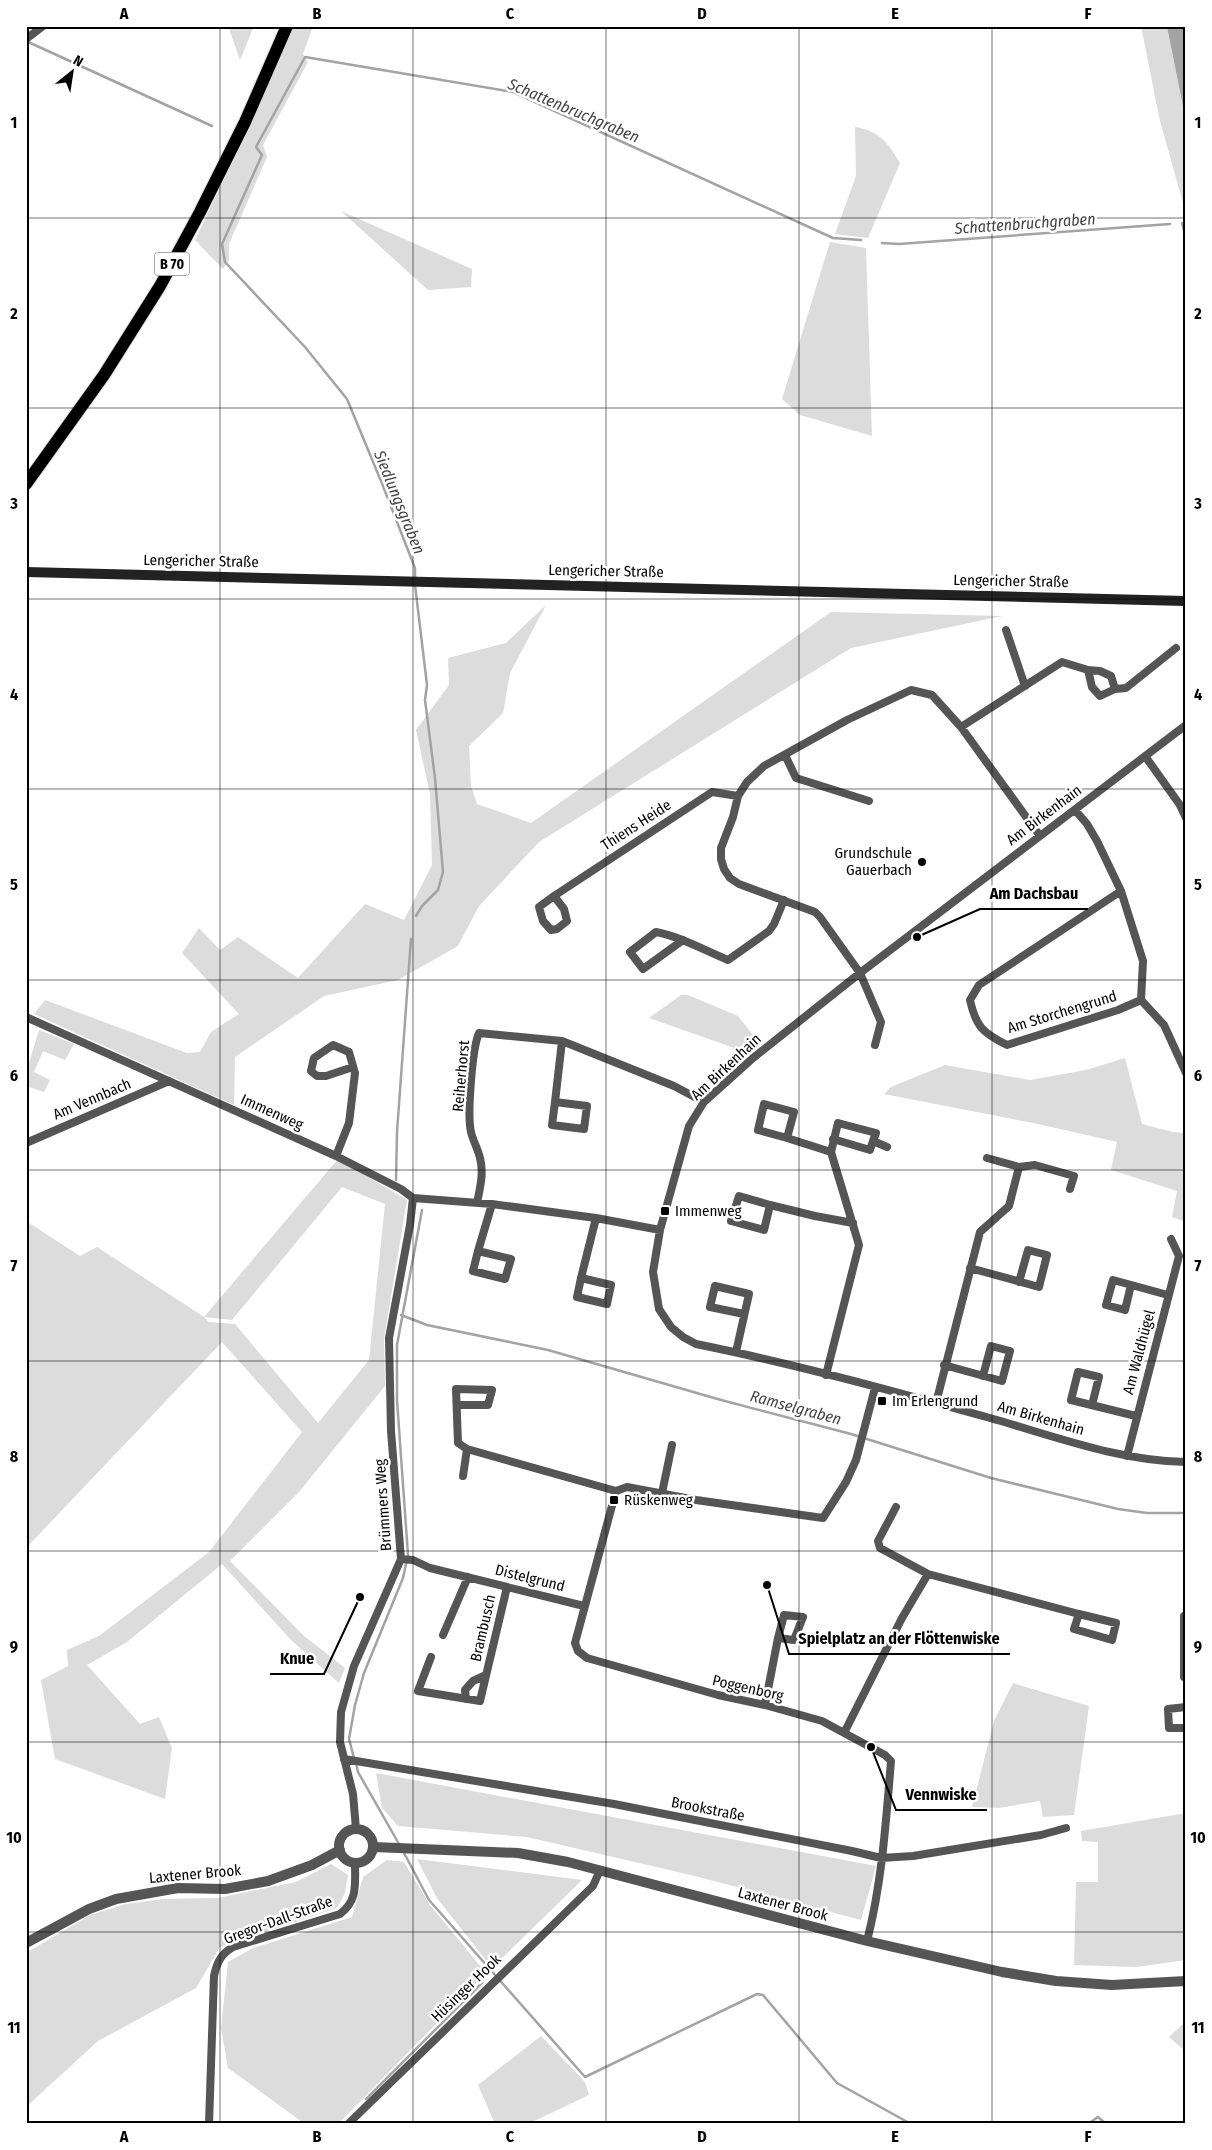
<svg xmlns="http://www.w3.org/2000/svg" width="1212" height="2150" font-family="'Fira Sans Condensed',sans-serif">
<rect width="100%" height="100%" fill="#fff"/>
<path fill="#dcdcdc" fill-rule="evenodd" d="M228 26H254L240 60Z
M289 26H313L303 54 308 62 263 145 267 157 229 244V260L223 269 195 240 238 150Z
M1141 26H1186V214L1159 117Z
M855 127C880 131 888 143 900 163L868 238 835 234 856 176Z
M341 211 472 269 471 287 428 290Z
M830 242 866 248 872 436 800 415 782 399Z
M546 605 510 673 503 713 469 746 471 786 477 804 531 823 831 612 1002 616 851 648 539 842 479 906 458 946 398 980 324 996 235 1057 234 1105 34 1014 45 1000 187 1053 200 1052 211 1032 239 1014 182 953 199 928 220 950 238 937 298 978 365 904 404 920 432 865 430 794 416 730 449 685 448 658 506 643Z
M681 995H688L738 1016 757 1040 743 1051 649 1018Z
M39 1030 74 1044 65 1060 43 1051 34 1072 50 1080 44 1092 26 1086V1073Z
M1125 1058 1142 1124 1173 1132 1186 1133V1222L1172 1217 1177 1191 1111 1170 1117 1142 1038 1124 884 1094 891 1087 945 1065 1030 1080 1086 1070Z
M338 1159 407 1200 384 1339 385 1386 299 1492 230 1561 303 1635 345 1668 339 1683 291 1640 222 1564 127 1642 87 1665 140 1724 159 1717 172 1748 165 1799 55 1759 41 1680 68 1666 67 1650 99 1636 209 1552 302 1432 222 1342 26 1548V1221L80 1256 97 1247 204 1317ZM342 1187 385 1204 369 1360 318 1423 235 1324 208 1322 204 1317 232 1320Z
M1013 1683 1089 1706 1074 1815 1043 1817 1040 1801 999 1808 972 1807 994 1721Z
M376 1773 876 1866 861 1920 695 1876 527 1837 398 1826 382 1808Z
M1186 1813V1960L1136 1967 1074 1965 1076 1882H1098V1842L1082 1841 1081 1831Z
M417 1859 582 1880 492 1968 437 1898Z
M387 1860 404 1862 430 1905 486 1973 338 2124H305L228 2068 221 2028 228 1962 253 1948 352 1917 363 1877Z
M331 1864 348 1875 345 1893 337 1908 220 1947 196 1988 98 2041 26 2107V1953L90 1915 126 1904 163 1899 217 1898 296 1882Z
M1186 2021V2052L1169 2037Z
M541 2036 585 2082 589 2095 528 2124H495L478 2085Z"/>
<path fill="#a3a3a3" d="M1167 26H1186V121Z"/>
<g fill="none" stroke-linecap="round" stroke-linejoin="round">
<path stroke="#a3a3a3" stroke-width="2.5" d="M26 41 212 126
M1182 223 1186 238
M882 243 899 244 1170 224
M415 580V568L381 481 347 399 305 347 225 262 222 244 262 155 256 147 305 57 513 92 833 238 861 240
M415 585 427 685 425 700 435 778 443 872 438 890 422 906 416 916
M396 1180 397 1132 411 939
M401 1315 427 1325 548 1350 721 1400 851 1434 991 1478 1118 1509 1147 1513H1186
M354 1758 349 1739 355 1705 364 1673 403 1578 408 1555 397 1400V1345L422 1210
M356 1763 358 1772 399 1844
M403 1851 429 1900 585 2077 757 1994 763 1995 837 2083 911 2124
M366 2099 482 1983
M1088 2124 1098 2117 1106 2124"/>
<defs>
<path id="primary" d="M26 484 104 375 160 286 200 212 245 122 287 26"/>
</defs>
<use href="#primary" stroke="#dbdbdb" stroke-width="14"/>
<path stroke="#555" stroke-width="8" d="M26 39 43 26
M1006 630 1025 686
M1088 670 1100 671 1111 676 1115 689
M1186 725 860 973 753 1058 704 1102 689 1126 660 1230 653 1272 659 1309 671 1327 683 1337 696 1344C795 1364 893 1391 990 1418 1054 1436 1119 1461 1186 1462
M961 727 1062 662 1088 670 1092 687 1100 696 1115 689 1126 688 1176 648
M785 755 796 778 869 801
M1145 756 1180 805 1186 818
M1075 810 1087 824 1097 841 1121 891 1143 961 1141 1000
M1121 891 979 985 970 1000C976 1027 983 1033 1007 1045L1118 1010 1141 1000
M554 896 564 909 567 921 557 929 551 930 543 921 539 907 554 896 712 792 738 796
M683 940 643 969 630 952 656 932C681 937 704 950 728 960L769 931 774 924 784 900
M1141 1000 1164 1025 1186 1073
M26 1017 336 1156 401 1189 413 1198 492 1204 596 1218 660 1230
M875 1045 881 1022 860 973 820 917 815 912 739 884 730 878 724 869 721 859V848L733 817 738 796 747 782 764 766 847 720 911 690 932 695 961 727 1040 836
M555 1102 552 1125 584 1129 587 1106 555 1102 562 1041
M787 1138 758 1130 764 1104 794 1112 787 1138 831 1152 859 1245 826 1375
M833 1139 870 1150 873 1141
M26 1143 169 1081
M831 1152 838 1123 876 1133 873 1141 887 1147
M336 1156 349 1123 355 1073 349 1052 333 1045 314 1058 311 1071 317 1076H326L353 1067
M987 1158 1019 1167 1035 1165 1074 1176 1070 1189
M477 1203C480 1188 484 1173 480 1158 478 1149 473 1141 471 1132 467 1115 472 1049 479 1033L562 1041 674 1086 704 1102
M770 1205 739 1196 731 1221 764 1230 770 1205 815 1216 853 1223
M478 1251 473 1271 505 1279 511 1259 478 1251 492 1204
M970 1268 1039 1287 1047 1255 1028 1250 1019 1282
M581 1278 577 1297 607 1304 611 1285 581 1278 596 1218
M1131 1285 1125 1310 1106 1305 1113 1280 1168 1295
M736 1352 749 1294 715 1286 710 1307 744 1314
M944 1365 1002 1381 1010 1351 991 1346 983 1376
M936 1403 980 1232 1009 1206 1019 1167
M457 1405H488L492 1390 456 1389 458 1443 467 1449 616 1491 627 1487 696 1500 823 1518 846 1482 856 1460 875 1388
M1092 1405 1099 1377 1078 1372 1071 1400 1136 1416
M1127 1456 1179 1256 1171 1239
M463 1476 467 1449
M616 1491 575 1643 578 1651 587 1658 718 1695 765 1705 822 1721 885 1755 891 1761C886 1821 882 1883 867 1941
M662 1493 672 1445
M896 1507 878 1541 880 1548 928 1574
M401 1559 413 1560 430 1568 584 1606
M443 1635 468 1577
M431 1657 418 1691 480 1701 507 1587
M1184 1677V1616H1186
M466 1699 465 1690 473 1681 486 1675
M765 1705 778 1638 794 1640 803 1617 784 1615 778 1638
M1186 1707 1168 1709 1169 1728H1186
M844 1733 902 1618 928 1574 1079 1614 1074 1629 1112 1640 1116 1623 1079 1614
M344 1759 614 1804 852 1851 881 1858 913 1856 1041 1835 1066 1828
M356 1829 353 1794 340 1742 341 1712 354 1666 401 1559 391 1431 389 1338 410 1225 413 1198
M209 2124 214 1976C217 1962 221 1954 233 1947L340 1914C358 1900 355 1885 355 1863
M348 2124 593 1886 600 1870"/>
<path stroke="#555" stroke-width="10" d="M339 1846a17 17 0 1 1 34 0a17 17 0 1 1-34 0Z
M374 1847 518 1853 568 1862 867 1941 1002 1972 1056 1981 1112 1985 1186 1981
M26 1943 89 1909 116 1899 178 1888 225 1889 268 1881 312 1865 340 1850"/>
<path stroke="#222" stroke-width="10" d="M26 572 1186 601"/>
<use href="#primary" stroke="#000" stroke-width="12"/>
</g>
<path fill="none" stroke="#000" stroke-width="1" stroke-opacity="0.55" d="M220 26V2124M413 26V2124M606 26V2124M799 26V2124M992 26V2124M26 218H1186M26 408H1186M26 599H1186M26 789H1186M26 980H1186M26 1170H1186M26 1361H1186M26 1551H1186M26 1742H1186M26 1932H1186"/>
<g fill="#000" stroke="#fff" stroke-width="2">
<circle cx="922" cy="862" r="5"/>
<rect x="660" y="1206" width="10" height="10" rx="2.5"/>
<rect x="877" y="1396" width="10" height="10" rx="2.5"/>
<rect x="609" y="1495" width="10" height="10" rx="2.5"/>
</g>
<g text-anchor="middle" stroke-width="5" stroke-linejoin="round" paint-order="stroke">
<rect fill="#fff" stroke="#4c4c4c" stroke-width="1" x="154.5" y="252.5" width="35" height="23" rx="4"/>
<g font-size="14" font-weight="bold" fill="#000">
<text x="172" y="269">B 70</text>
</g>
<g font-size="15" fill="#000" stroke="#fff">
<text transform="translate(201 561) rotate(1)" y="5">Lengericher Straße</text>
<text transform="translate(606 571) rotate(1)" y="5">Lengericher Straße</text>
<text transform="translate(1011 581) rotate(1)" y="5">Lengericher Straße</text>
<text transform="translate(1044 815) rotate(-37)" y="5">Am Birkenhain</text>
<text transform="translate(636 825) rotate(-33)" y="5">Thiens Heide</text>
<text transform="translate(1062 1012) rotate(-17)" y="5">Am Storchengrund</text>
<text transform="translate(726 1067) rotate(-43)" y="5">Am Birkenhain</text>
<text transform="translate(461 1076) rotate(-85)" y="5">Reiherhorst</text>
<text transform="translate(92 1099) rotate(-23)" y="5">Am Vennbach</text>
<text transform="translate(272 1112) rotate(24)" y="5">Immenweg</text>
<text transform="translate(1139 1352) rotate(-75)" y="5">Am Waldhügel</text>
<text transform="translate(1041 1418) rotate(16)" y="5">Am Birkenhain</text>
<text transform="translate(383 1505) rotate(-94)" y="5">Brümmers Weg</text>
<text transform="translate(530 1578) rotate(14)" y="5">Distelgrund</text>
<text transform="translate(483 1628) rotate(-77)" y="5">Brambusch</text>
<text transform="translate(748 1688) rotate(13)" y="5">Poggenborg</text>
<text transform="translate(708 1809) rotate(11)" y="5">Brookstraße</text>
<text transform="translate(195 1874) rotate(-5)" y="5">Laxtener Brook</text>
<text transform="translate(783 1904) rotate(15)" y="5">Laxtener Brook</text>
<text transform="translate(278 1920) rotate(-20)" y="5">Gregor-Dall-Straße</text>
<text transform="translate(466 1988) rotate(-44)" y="5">Hüsinger Hook</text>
</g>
<g font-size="15" fill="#000" stroke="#fff" text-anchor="start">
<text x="912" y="858" text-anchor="end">Grundschule<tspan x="912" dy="17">Gauerbach</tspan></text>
<text x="675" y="1216">Immenweg</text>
<text x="892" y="1406">Im Erlengrund</text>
<text x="624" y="1505">Rüskenweg</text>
</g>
<g font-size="16" font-style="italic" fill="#444" stroke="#fff">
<text transform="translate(574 110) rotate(23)" y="6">Schattenbruchgraben</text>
<text transform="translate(1025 223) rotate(-4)" y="6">Schattenbruchgraben</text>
<text transform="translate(400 502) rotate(68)" y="6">Siedlungsgraben</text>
<text transform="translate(796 1407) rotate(15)" y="6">Ramselgraben</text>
</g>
</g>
<path fill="none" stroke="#000" stroke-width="2" d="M917 937L980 909H1088M767 1585L789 1654H1010M360 1597L324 1674H270M871 1747L896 1810H987"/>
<g fill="#000" stroke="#fff" stroke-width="2">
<circle cx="917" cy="937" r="5"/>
<circle cx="767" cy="1585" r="5"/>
<circle cx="360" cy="1597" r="5"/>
<circle cx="871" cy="1747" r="5"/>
</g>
<g font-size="16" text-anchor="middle" font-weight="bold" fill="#000" stroke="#fff" stroke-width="5" stroke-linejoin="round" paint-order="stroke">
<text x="1034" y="899">Am Dachsbau</text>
<text x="899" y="1644">Spielplatz an der Flöttenwiske</text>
<text x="297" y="1664">Knue</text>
<text x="941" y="1800">Vennwiske</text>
</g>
<rect width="1212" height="2150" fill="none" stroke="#ffffff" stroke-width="55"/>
<g transform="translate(72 72) rotate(30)" stroke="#ffffff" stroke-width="4" paint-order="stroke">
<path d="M0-4L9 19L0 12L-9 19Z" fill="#000000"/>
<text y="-8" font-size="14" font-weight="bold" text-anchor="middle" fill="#000000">N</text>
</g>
<rect x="28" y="28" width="1156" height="2094" fill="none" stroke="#000" stroke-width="2"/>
<g font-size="16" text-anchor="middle" font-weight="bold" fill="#000">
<text x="124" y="19">A</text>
<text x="317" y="19">B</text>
<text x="510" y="19">C</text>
<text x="702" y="19">D</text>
<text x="895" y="19">E</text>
<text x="1088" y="19">F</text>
<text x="14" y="128">1</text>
<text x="1198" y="128">1</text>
<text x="14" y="319">2</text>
<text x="1198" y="319">2</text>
<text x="14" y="509">3</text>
<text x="1198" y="509">3</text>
<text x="14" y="700">4</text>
<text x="1198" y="700">4</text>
<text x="14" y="890">5</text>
<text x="1198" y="890">5</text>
<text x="14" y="1081">6</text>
<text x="1198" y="1081">6</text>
<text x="14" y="1271">7</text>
<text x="1198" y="1271">7</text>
<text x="14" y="1462">8</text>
<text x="1198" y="1462">8</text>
<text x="14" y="1652">9</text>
<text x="1198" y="1652">9</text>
<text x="14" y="1843">10</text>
<text x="1198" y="1843">10</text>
<text x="14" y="2033">11</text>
<text x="1198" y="2033">11</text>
<text x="124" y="2142">A</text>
<text x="317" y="2142">B</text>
<text x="510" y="2142">C</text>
<text x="702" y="2142">D</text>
<text x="895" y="2142">E</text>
<text x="1088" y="2142">F</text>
</g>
</svg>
